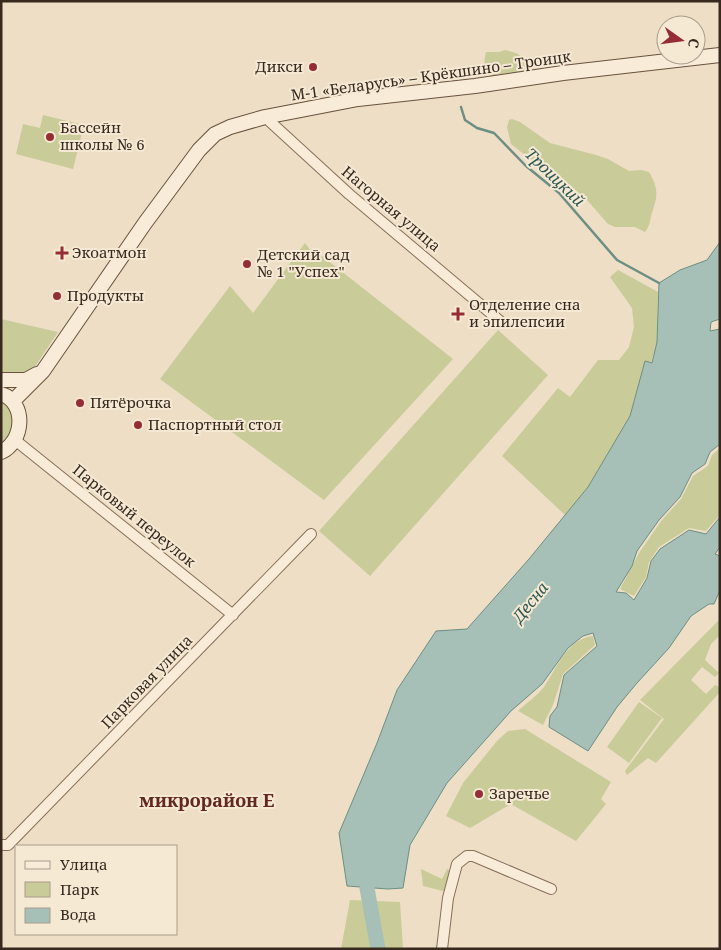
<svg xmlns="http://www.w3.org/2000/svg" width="721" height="950" font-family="'Noto Serif',serif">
<rect width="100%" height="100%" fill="#eddec5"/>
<path fill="#c9cb99" d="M505 50 516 53 526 59 532 73 493 79C484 67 483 66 486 52H499Z
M43 115 84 125 73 169 16 154 23 124 40 128Z
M512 119 520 122 550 143 596 155 608 159 629 171 641 170 649 172C660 191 657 197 651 216 650 222 649 227 645 232L635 227H615L608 224 587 200 571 186 530 159 511 144 507 127 509 120Z
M305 243 316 258 319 260 322 256 453 359 324 500 160 379 230 286 253 313Z
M618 270 658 292 657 342 651 363 645 361 630 416 588 487 565 515 502 456 558 388 570 397 598 360H619L629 347 634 327 632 308 610 277Z
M1 319 58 332 30 374 1 377Z
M498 330 548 375 370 576 319 531Z
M1 400 6 402C14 420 17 432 1 446Z
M720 448V515L706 531 689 528 659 547 649 562 646 577 634 596 620 589 639 553 662 520 681 499 693 476 708 466 712 455Z
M720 619V635L711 644 705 660 719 673 715 677 702 667 691 680 706 694 715 685 720 687V692L656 763 648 758 627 775 625 771 664 719 640 700Z
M593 636 595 645 563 674 553 705 543 725 518 711C526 703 537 696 544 687 557 668 567 639 593 636Z
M639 702 662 718 629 763 607 747Z
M525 729 611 782 601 799 606 804 576 841 511 804 470 828 446 816 463 783 497 741 508 731Z
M421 869 442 879 447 869 453 872 447 892 423 886Z
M350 900 400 902 403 949H341Z"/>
<path fill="#a6c0b7" stroke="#6d8e84" d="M720 242V319L711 322 710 331 720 329V444L710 452 705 464 692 473 680 497 659 520 637 551 632 566 616 592 626 593 634 600 647 578 651 561 660 549 689 530 706 534 720 517V547L715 554 720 556V590L714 604H709L691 616 669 648 637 683 617 707 588 751 549 727 550 716 557 707 564 675 597 646 593 633 583 636 568 648 542 684 511 711 447 783 410 845 403 888 388 889 347 886 339 833 377 743 397 690 436 631 467 629 529 559 588 487 630 416 645 361 652 363 657 342 659 283 680 270 707 260Z"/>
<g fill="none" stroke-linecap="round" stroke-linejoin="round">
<path stroke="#6d8e84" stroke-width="2.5" d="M461 107 465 120 477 128 494 133 526 166 559 193 617 260 659 283"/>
<path stroke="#a6c0b7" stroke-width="15" d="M372 867 367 888 378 949"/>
<defs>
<path id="street" d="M265 117 349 194 500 321
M15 440 233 615
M1 845H8L311 534
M442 949 448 898 457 864 467 856H473L551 889"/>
<path id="secondary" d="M1 380H26L37 374
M1 394C27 402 24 442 1 452
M13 401 43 371 145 223 199 150 215 134 230 127 265 117 358 99 475 86 563 73 720 55"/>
</defs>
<use href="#street" stroke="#876f5b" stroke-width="12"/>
<use href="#secondary" stroke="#69513e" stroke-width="16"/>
<use href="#street" stroke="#f8ecd8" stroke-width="10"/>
<use href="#secondary" stroke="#f8ecd8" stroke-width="14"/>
</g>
<g fill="#952d35" stroke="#f5e9d4" stroke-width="2">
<circle cx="313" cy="67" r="5"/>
<circle cx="50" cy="137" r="5"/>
<path d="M59.5 245.5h5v5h5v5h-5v5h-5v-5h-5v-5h5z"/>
<circle cx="247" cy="264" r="5"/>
<circle cx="57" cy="296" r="5"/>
<path d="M455.5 306.5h5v5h5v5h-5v5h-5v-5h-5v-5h5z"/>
<circle cx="80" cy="403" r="5"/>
<circle cx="138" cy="425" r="5"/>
<circle cx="479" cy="794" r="5"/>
</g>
<g text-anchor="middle" stroke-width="4" stroke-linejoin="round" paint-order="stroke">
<g font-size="15" fill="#38291f" stroke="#f5e9d4" text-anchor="start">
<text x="303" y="72" text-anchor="end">Дикси</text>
<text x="60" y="133">Бассейн<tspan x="60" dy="17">школы № 6</tspan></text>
<text x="72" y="258">Экоатмон</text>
<text x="257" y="260">Детский сад<tspan x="257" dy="17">№ 1 "Успех"</tspan></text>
<text x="67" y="301">Продукты</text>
<text x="469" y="310">Отделение сна<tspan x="469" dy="17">и эпилепсии</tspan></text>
<text x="90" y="408">Пятёрочка</text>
<text x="148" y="430">Паспортный стол</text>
<text x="489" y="799">Заречье</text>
</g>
<g font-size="15" fill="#38291f" stroke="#f5e9d4">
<text transform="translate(431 76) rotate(-8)" y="5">М-1 «Беларусь» – Крёкшино – Троицк</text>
<text transform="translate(391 209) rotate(40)" y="5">Нагорная улица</text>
<text transform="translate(134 516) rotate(39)" y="5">Парковый переулок</text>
<text transform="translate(147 682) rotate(-46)" y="5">Парковая улица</text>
</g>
<g font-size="16" font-style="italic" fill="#2e5752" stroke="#f5e9d4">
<text transform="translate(555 177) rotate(44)" y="6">Троицкий</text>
<text transform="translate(530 602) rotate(-51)" y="6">Десна</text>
</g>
<g font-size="18" font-weight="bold" fill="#63281f" stroke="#f5e9d4">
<text x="207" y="807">микрорайон Е</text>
</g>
</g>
<rect width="721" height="950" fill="none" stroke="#38291f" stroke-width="5"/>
<rect x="15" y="845" width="162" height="90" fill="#f5e9d4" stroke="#a99c8c"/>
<rect x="25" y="861" width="25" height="8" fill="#f8ecd8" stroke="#a99c8c"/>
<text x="60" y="870" font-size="15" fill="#38291f">Улица</text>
<rect x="25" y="882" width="25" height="15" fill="#c9cb99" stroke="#a99c8c"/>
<text x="60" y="895" font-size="15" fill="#38291f">Парк</text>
<rect x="25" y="908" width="25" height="15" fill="#a6c0b7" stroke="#a99c8c"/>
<text x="60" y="920" font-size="15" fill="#38291f">Вода</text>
<g transform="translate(681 40) rotate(104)"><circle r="24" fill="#f5e9d4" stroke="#a99c8c"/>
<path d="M0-4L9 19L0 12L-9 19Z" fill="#952d35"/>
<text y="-8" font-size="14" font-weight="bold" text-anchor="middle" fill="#38291f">С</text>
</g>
</svg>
